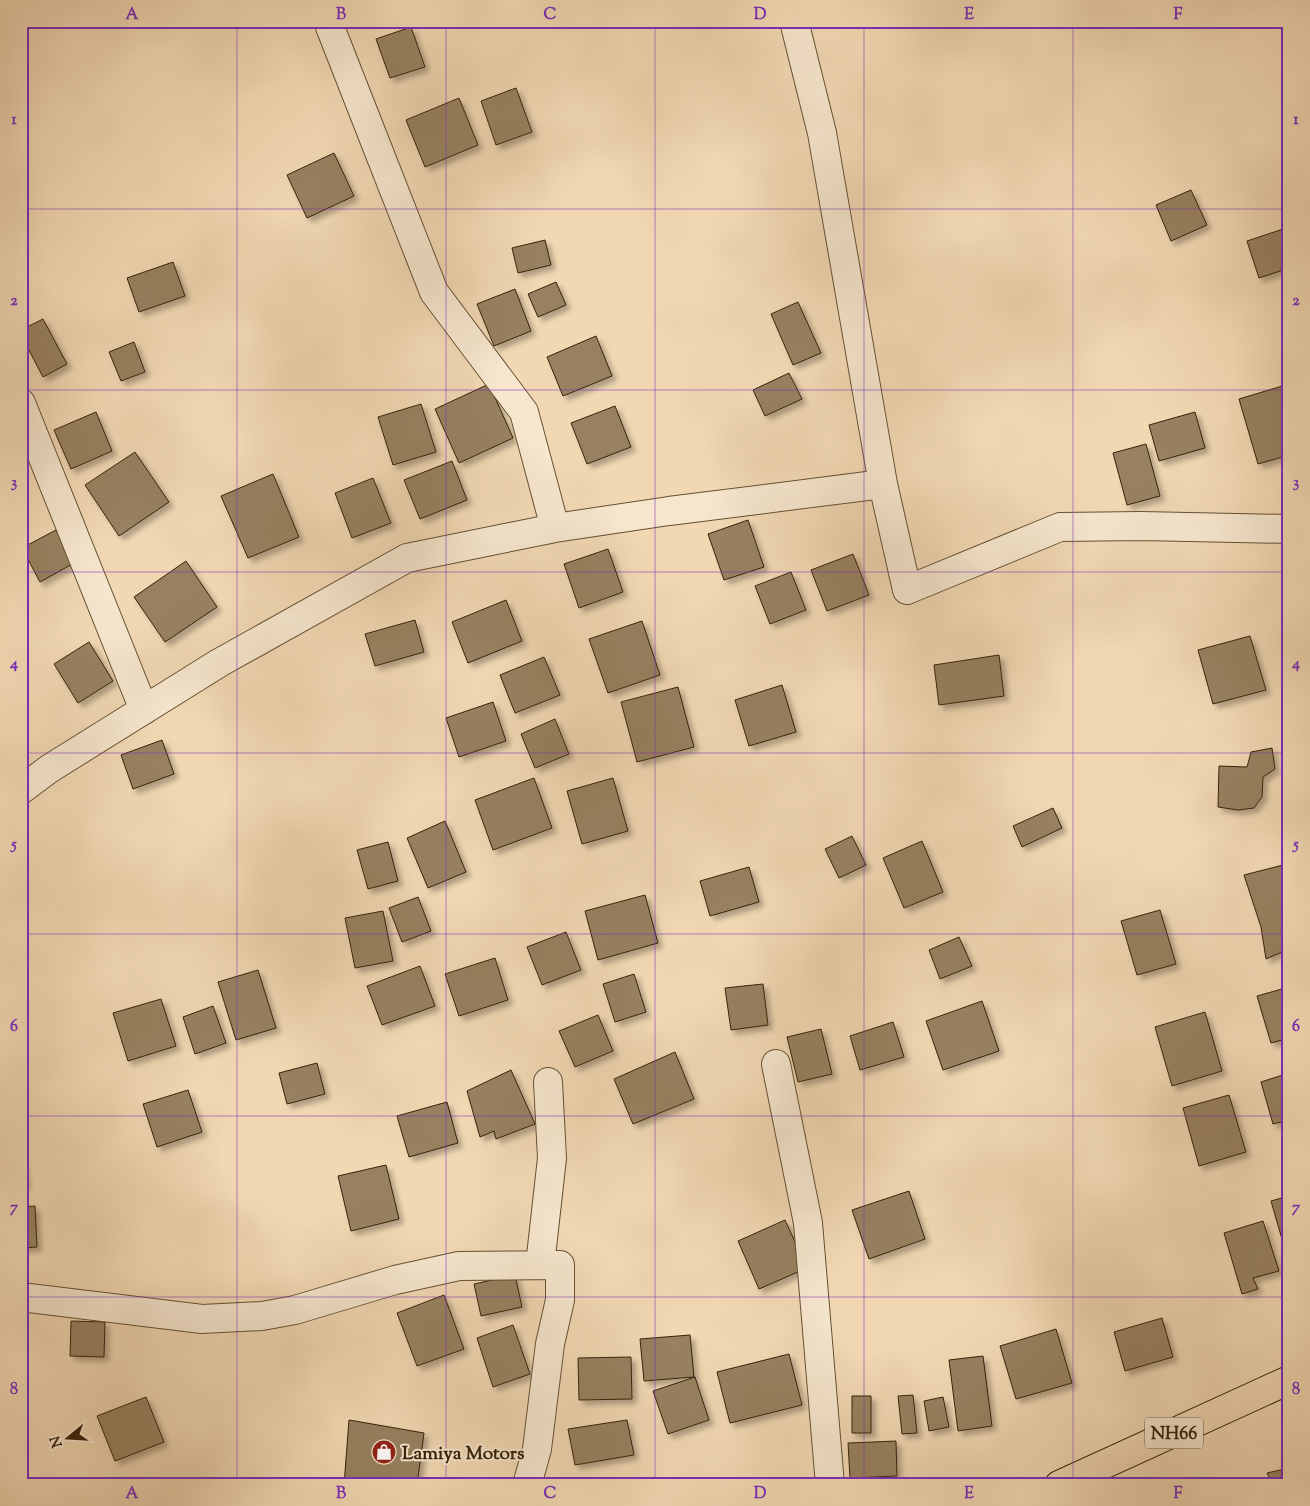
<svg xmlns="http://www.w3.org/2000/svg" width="1310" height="1506" font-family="'Sorts Mill Goudy',serif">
<defs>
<filter id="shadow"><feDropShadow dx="4.5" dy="4.5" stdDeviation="2.5" flood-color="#0004"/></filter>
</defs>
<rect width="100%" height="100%" fill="#f1d8b3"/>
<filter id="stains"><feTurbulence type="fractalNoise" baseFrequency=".004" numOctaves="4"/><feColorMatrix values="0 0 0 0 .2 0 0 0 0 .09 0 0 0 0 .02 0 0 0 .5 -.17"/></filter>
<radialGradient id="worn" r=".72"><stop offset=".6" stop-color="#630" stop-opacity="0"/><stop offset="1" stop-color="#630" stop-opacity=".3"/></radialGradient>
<path fill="#978161" stroke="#362208" filter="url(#shadow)" d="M411 27 425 67 390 78 376 39Z
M516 88 532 132 496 145 481 101Z
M459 98 478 145 425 167 406 120Z
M334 153 354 196 307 218 287 175Z
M1191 190 1207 225 1171 241 1156 205Z
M1289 227V268L1259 278 1247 241Z
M545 240 551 265 518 273 512 248Z
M173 262 185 296 139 312 127 278Z
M556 282 566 305 538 317 528 294Z
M515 289 531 331 494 346 477 304Z
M798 302 821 353 793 365 771 314Z
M43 319 67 364 43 377 21 335V330Z
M596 336 612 376 563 396 547 357Z
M134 342 145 372 121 381 109 352Z
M789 373 802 399 765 416 753 390Z
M489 384 513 438 459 463 435 409Z
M1289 384V455L1258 464 1239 399Z
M421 404 436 452 393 465 378 417Z
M615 406 631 447 587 464 571 423Z
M96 412 112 451 71 469 54 430Z
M1195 412 1205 448 1159 461 1149 425Z
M1146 444 1160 496 1127 505 1113 453Z
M135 452 169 502 119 536 85 485Z
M452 461 467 500 420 519 404 480Z
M273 474 299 537 248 558 221 496Z
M373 478 391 523 352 538 335 493Z
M748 520 764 567 724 580 708 534Z
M56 530 74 563 40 582 22 548Z
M608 549 623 592 579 608 564 564Z
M853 554 869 595 827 611 811 570Z
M186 561 217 607 165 642 134 597Z
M791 572 806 610 770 624 755 586Z
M506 600 522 641 468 663 452 622Z
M415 620 424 652 375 666 365 634Z
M642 621 660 675 608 693 589 639Z
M1250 636 1266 690 1213 704 1198 650Z
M89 642 113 681 78 703 54 664Z
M999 655 1004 696 939 705 934 665Z
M544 657 560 695 515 713 500 675Z
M782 685 796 732 749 746 735 700Z
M678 687 694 747 637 762 621 702Z
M493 702 506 741 459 757 446 718Z
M555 719 569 754 535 768 521 734Z
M162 740 174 774 133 789 121 755Z
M1272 748 1275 769 1263 777 1262 797 1254 808 1238 810 1218 807 1219 766 1247 767 1251 752Z
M534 778 552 828 493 850 475 800Z
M613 778 628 831 582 844 567 791Z
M1053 808 1062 828 1022 847 1013 826Z
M445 821 466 872 428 888 407 838Z
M852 836 866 865 839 878 825 849Z
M922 841 943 892 904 908 883 858Z
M388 842 398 881 368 889 357 850Z
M1287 864 1289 868V949L1266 959 1261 927 1244 875Z
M749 867 759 902 710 916 700 881Z
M645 895 658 943 598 960 585 911Z
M418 897 431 931 402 942 389 908Z
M1160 910 1176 964 1137 975 1121 921Z
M383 911 393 961 355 968 345 918Z
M566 932 581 970 542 985 527 947Z
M959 937 972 966 940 979 929 950Z
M495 958 508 1000 459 1016 445 974Z
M420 966 435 1006 382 1025 367 986Z
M258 970 276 1028 236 1040 218 982Z
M634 974 646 1012 615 1022 603 984Z
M763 984 768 1025 731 1030 725 988Z
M1289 987V1038L1271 1043 1257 996Z
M161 999 176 1046 128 1061 113 1013Z
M982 1001 999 1051 943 1070 926 1021Z
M213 1006 226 1043 195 1054 183 1017Z
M1205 1012 1222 1071 1172 1086 1155 1027Z
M598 1015 613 1051 575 1067 559 1031Z
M893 1022 904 1057 860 1070 850 1036Z
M821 1029 832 1074 798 1082 787 1037Z
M675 1052 694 1099 633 1124 614 1079Z
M317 1063 325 1094 287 1104 279 1073Z
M511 1070 535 1124 496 1139 494 1131 480 1137 467 1091Z
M1289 1073V1120L1273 1124 1261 1082Z
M188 1090 202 1132 157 1147 143 1104Z
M1229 1095 1246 1152 1199 1166 1183 1108Z
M447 1102 458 1143 409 1157 397 1116Z
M21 1154 26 1184 21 1185Z
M386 1165 399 1219 351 1231 338 1176Z
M909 1191 925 1239 869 1259 852 1210Z
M1289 1196V1245L1284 1246 1271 1201Z
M35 1206 37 1247 21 1248V1207Z
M785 1220 807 1268 759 1289 738 1241Z
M1263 1221 1279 1271 1253 1278 1258 1289 1242 1294 1224 1233Z
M515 1275 522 1307 481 1316 474 1284Z
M444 1295 464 1349 417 1366 397 1313Z
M1162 1318 1173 1357 1125 1371 1114 1332Z
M71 1321 105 1322 104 1357 70 1356Z
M513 1325 530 1374 493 1387 477 1338Z
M1056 1329 1072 1383 1016 1399 1000 1346Z
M690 1335 694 1377 644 1381 640 1339Z
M789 1354 802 1405 730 1423 717 1372Z
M983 1356 992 1426 958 1431 949 1360Z
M631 1357 632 1399 579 1400 578 1358Z
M695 1377 709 1420 668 1434 653 1391Z
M913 1395 917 1433 902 1434 898 1396Z
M852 1396H871V1433H852Z
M146 1397 164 1442 115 1461 97 1416Z
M943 1397 949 1427 929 1431 924 1401Z
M349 1420 424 1433 417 1485H344Z
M627 1420 634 1455 575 1465 568 1429Z
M896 1441 897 1476 850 1478 848 1443Z
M1289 1468V1485H1273L1267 1473Z"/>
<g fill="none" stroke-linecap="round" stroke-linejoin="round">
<defs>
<path id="street" d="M794 21 822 133 883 484
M330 27 434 292 524 412 555 528
M21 403 144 710
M21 790 49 769 219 663 407 558 555 528 669 511 883 484 907 590 1060 527 1141 526 1289 529
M776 1064 808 1223 830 1485
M540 1265 552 1158 548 1082
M21 1297 202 1319 262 1316 295 1310 395 1280 459 1266 560 1265V1300L550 1344 537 1449 527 1485"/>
<path id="highway" d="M1059 1485 1289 1380"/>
</defs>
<use href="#street" stroke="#655033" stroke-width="30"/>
<use href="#highway" stroke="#362208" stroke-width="30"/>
<use href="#street" stroke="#f6e6ce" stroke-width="28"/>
<use href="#highway" stroke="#f1d8b3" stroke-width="28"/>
</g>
<path fill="none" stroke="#7b2cbf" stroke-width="1" stroke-opacity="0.55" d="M237 21V1485M446 21V1485M655 21V1485M864 21V1485M1073 21V1485M21 209H1289M21 390H1289M21 572H1289M21 753H1289M21 934H1289M21 1116H1289M21 1297H1289"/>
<defs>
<symbol id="shop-disc" viewBox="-11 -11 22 22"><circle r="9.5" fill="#8f2418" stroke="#f6e6ce"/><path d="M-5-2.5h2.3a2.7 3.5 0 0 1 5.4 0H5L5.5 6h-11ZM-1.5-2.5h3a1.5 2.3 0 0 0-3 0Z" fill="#fff"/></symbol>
</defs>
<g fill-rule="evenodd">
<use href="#shop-disc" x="370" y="1438" width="28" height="28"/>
</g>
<g text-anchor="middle" stroke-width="4" stroke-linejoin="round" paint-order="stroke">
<rect fill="#f6e6ce" stroke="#705d43" stroke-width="1" x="1145" y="1417.5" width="58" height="31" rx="4"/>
<g font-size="18" font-weight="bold" fill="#362208">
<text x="1174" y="1439">NH66</text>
</g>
<g font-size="19" font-weight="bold" fill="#362208" stroke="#f6e6ce" text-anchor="start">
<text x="402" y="1459">Lamiya Motors</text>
</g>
</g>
<rect width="1310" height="1506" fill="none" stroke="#f1d8b3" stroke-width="55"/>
<g transform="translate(68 1438) rotate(252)" stroke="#f6e6ce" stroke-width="4" paint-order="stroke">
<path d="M0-4L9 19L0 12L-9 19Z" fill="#362208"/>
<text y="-8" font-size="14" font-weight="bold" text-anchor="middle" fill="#362208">N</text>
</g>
<rect x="28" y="28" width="1254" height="1450" fill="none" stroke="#7b2cbf" stroke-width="2"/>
<g font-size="16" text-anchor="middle" font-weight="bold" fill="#7b2cbf">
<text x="132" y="19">A</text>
<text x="341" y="19">B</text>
<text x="550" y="19">C</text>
<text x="760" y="19">D</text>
<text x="969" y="19">E</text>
<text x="1178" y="19">F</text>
<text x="14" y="124">1</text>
<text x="1296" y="124">1</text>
<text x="14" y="305">2</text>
<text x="1296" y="305">2</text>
<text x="14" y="487">3</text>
<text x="1296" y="487">3</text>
<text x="14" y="668">4</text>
<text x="1296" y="668">4</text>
<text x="14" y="849">5</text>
<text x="1296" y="849">5</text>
<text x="14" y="1031">6</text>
<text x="1296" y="1031">6</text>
<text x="14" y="1212">7</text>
<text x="1296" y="1212">7</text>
<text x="14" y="1394">8</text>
<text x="1296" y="1394">8</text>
<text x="132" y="1498">A</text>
<text x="341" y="1498">B</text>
<text x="550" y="1498">C</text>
<text x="760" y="1498">D</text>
<text x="969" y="1498">E</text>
<text x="1178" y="1498">F</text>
</g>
<rect width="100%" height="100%" filter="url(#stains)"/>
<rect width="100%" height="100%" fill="url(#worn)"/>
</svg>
